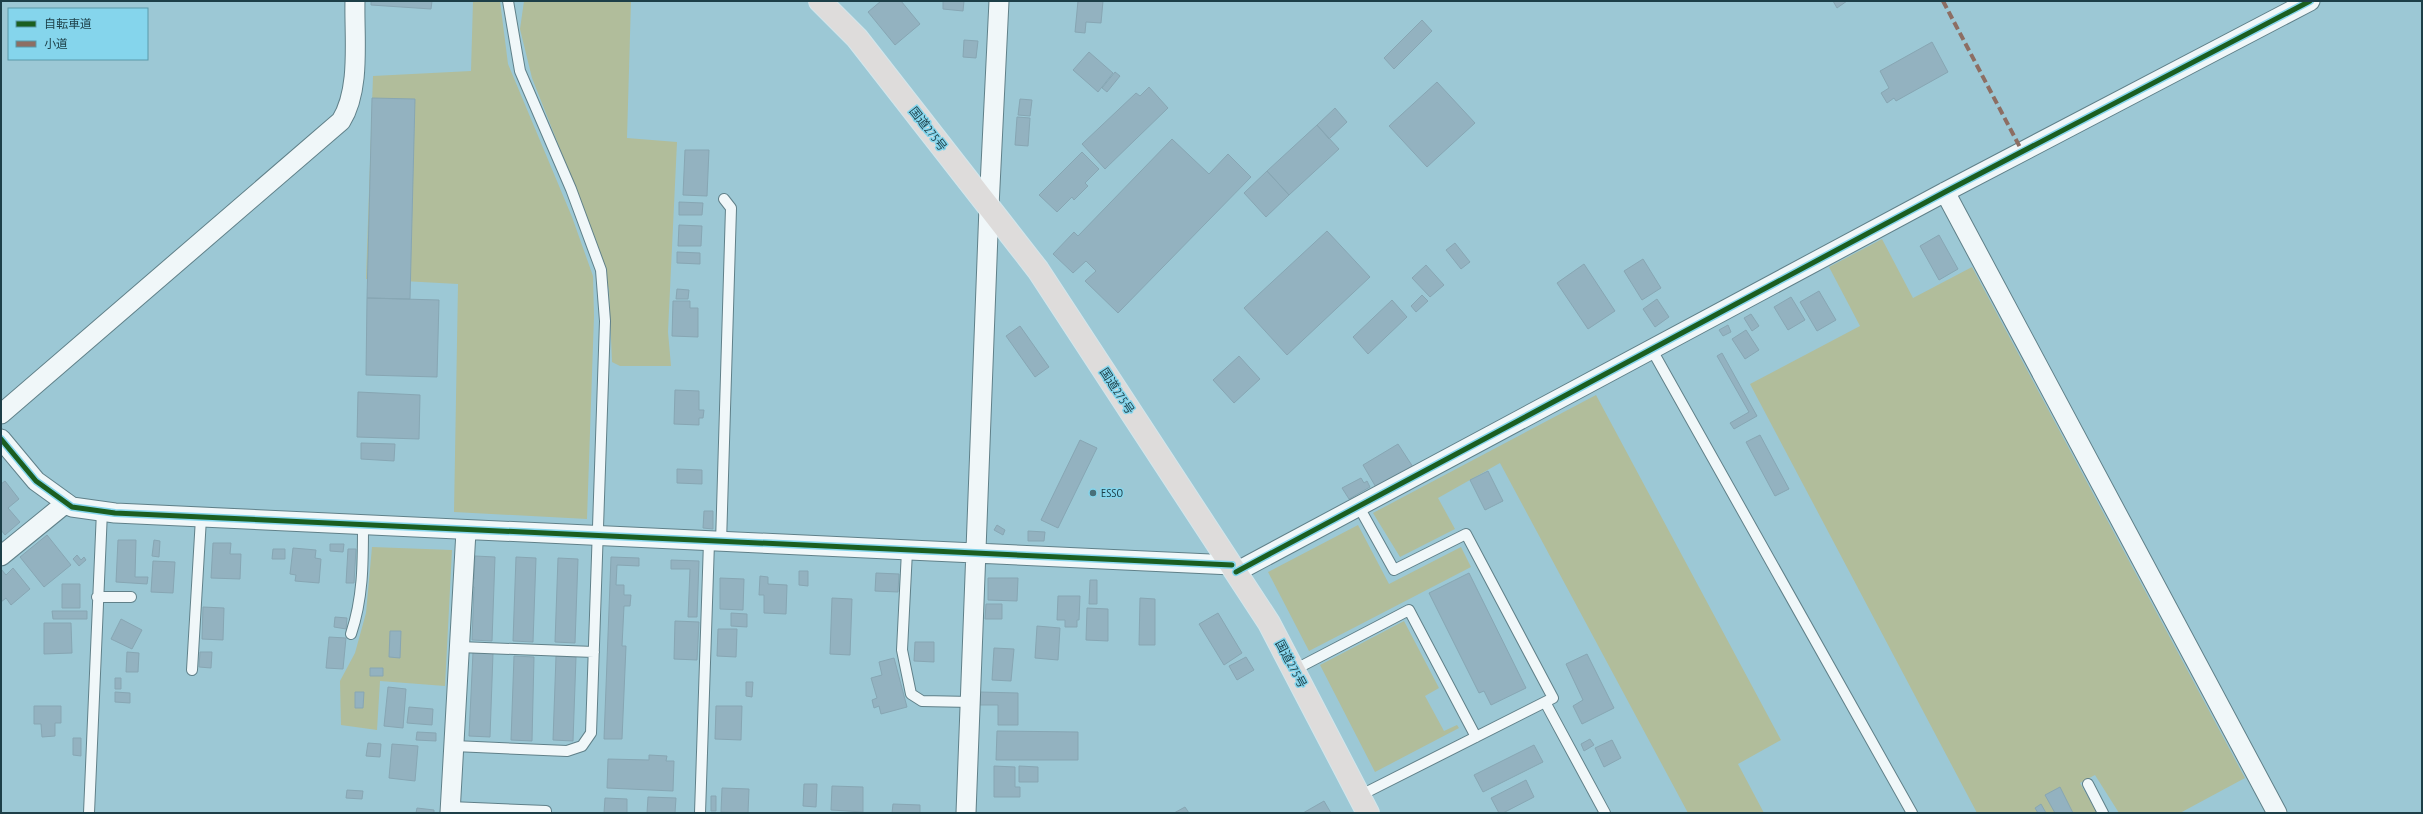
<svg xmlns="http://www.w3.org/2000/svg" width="2423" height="814" font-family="'PT Sans Narrow','Noto Sans JP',sans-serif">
<rect width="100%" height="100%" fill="#9cc8d5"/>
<path fill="#b1bd9b" d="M473 1H500L508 64 572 217 593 276 594 316 587 519 454 512 458 284 366 279 373 76 471 71Z
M524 1H631L627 138 677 142 668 332 671 366H620L612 362 609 290 596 240 532 78 520 29Z
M1882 239 1913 298 1972 267 2245 778 2180 813H2119L2095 775 2080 783 2097 813H1977L1750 384 1860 326 1829 267Z
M1596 395 1781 740 1738 764 1764 813H1688L1500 463 1438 498 1455 529 1400 557 1373 513Z
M1358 525 1389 584 1461 547 1471 567 1309 651 1268 572Z
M372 547 452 550 445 686 380 681 377 730 341 725 340 681 355 653 366 613Z
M1404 621 1439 688 1425 696 1444 731 1457 725 1459 728 1375 772 1320 665Z"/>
<path fill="#93b2c0" stroke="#87a6b3" d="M371 1H432L431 9 371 5Z
M881 1H901L920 24 895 45 868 12Z
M943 1H964L963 11 943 9Z
M1078 1H1103L1101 23 1086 22 1085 33 1075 32Z
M1833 1H1847L1837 8Z
M1422 20 1432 31 1394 69 1384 58Z
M964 40 978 41 976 58 963 57Z
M1932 42 1948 72 1896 101 1894 98 1887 103 1881 93 1889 88 1880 71Z
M1089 52 1113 73 1098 92 1073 70Z
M1115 72 1120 76 1107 92 1102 88Z
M1437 82 1475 123 1427 167 1389 126Z
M1149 87 1168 108 1105 169 1082 144 1136 93 1140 96Z
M372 98 415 99 410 299 367 298Z
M1020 99 1032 100 1030 116 1018 115Z
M1335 108 1347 122 1329 139 1317 125Z
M1017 117 1030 118 1028 146 1015 145Z
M1317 125 1339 149 1289 195 1267 171Z
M1172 139 1209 174 1228 154 1251 177 1118 313 1085 281 1096 271 1086 261 1073 273 1053 254 1074 232 1078 236Z
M685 150H709L707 196 683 195Z
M1082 152 1099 169 1085 183 1088 186 1074 200 1072 197 1057 212 1039 195Z
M1267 171 1289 195 1266 217 1244 193Z
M679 202 703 203 702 215H679Z
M679 225 702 226 701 246H678Z
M1327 231 1370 277 1287 355 1244 308Z
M1939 235 1958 269 1939 280 1920 246Z
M1455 243 1470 262 1461 269 1446 250Z
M677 252 700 253V264L677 263Z
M1643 259 1661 288 1642 300 1624 271Z
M1584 264 1615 311 1588 329 1557 283Z
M1426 265 1444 285 1430 297 1412 278Z
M677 289 689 290 688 299H676Z
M1819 291 1836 320 1817 331 1800 302Z
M1422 295 1428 301 1416 312 1411 306Z
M1791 297 1805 320 1788 330 1774 307Z
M367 298 439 300 437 377 366 375Z
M1657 299 1669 317 1655 327 1643 309Z
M1392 300 1407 317 1368 354 1353 337Z
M673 301H690V308H698V337L672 336Z
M1751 314 1759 326 1752 331 1744 318Z
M1728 325 1731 332 1723 336 1719 330Z
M1020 326 1049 367 1035 377 1006 336Z
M1746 330 1759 350 1745 359 1732 339Z
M1722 353 1757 416 1734 429 1730 423 1749 412 1717 356Z
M1239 356 1260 379 1234 403 1213 380Z
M675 390 699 391V410H704L703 418H699V425L674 424Z
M358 392 420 395 419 439 357 437Z
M1760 435 1789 489 1775 496 1746 442Z
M1080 440 1097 448 1058 528 1041 520Z
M361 443 395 444 394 461 361 459Z
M1398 444 1413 467 1377 489 1363 465Z
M677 469 702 470V484L677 483Z
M1488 471 1503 501 1485 510 1470 480Z
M1361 478 1364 483 1367 481 1370 487 1349 499 1342 488Z
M5 481 19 499 8 508 20 522 5 535 1 530V484Z
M704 511H713V529L703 528Z
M997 525 1005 530 1003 535 994 530Z
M1028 531 1045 532 1044 541H1028Z
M47 535 71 565 44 587 20 557Z
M118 540H136L135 577H148L147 584 116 582Z
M154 540 160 541 159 557 152 556Z
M213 543H231L230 554H241L240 579 211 578Z
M330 544H344L343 552 330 551Z
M293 548 316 550 315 558 321 559 319 583 295 581 296 575 290 574Z
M273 549H285V559H272Z
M348 549H356L354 583H346Z
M77 555 81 560 84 557 86 560 79 566 73 559Z
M475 556 495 557 492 641 472 640 474 587H470V578L474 579Z
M516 557 536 558 533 642 513 641Z
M611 557 639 558V566L617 565 616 585H624V595H631L630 606H624L622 646H626L622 739H604Z
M558 558 578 559 575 643 555 642Z
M671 560 699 561 697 617H688L690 569H671Z
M153 561 175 562 173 593 151 592Z
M13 568 30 589 11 605 6 598 1 602V569L6 575Z
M799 571H808V586L799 585Z
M876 573 899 574 898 592 875 591Z
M1469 573 1526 688 1491 705 1484 691 1479 693 1429 593Z
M760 576 768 577V584L787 585 786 614 764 613V595H759Z
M720 578 744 579 743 610 720 609Z
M988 578H1018L1017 601 988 600Z
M1090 580H1097V604H1089Z
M62 584H80V608H62Z
M1058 596H1080L1079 620H1077V627H1065V620H1057Z
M832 598 852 599 850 655 830 654Z
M1140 598 1155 599V645H1139Z
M986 604H1002V619H985Z
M203 607 224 608 223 640 202 639Z
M1087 608 1108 609V641L1086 640Z
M52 611H87V619H53Z
M731 613 747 614V627L731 626Z
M1218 613 1242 653 1224 665 1199 624Z
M335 617 347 618 346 629 334 627Z
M121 619 142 630 132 649 111 639Z
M675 621 699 622 697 660 674 659Z
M44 623H71L72 653 44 654Z
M1037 626 1060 628 1058 660 1035 658Z
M718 629H737L736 657 717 656Z
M390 631H401L400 658 389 657Z
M329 637 346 638 343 669 326 668Z
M915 642H934V662L914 661Z
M994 648 1014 649 1011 681 992 680Z
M127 652 139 653 138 672H126Z
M200 652H212L211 668 199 667Z
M473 652 493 653 490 737 469 736Z
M1587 654 1614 708 1582 724 1573 706 1583 700 1566 664Z
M514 656 534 657 532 741 511 740Z
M556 656 576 657 573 741 553 740Z
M1246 657 1254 670 1237 680 1229 666Z
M894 658 907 707 881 714 879 706 874 708 872 700 877 698 871 678 882 675 879 662Z
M370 668H383V676H370Z
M115 678H121V689H115Z
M746 682H753L752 697 746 696Z
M388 687 406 689 403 728 384 726Z
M115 692 130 693V703L115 702Z
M355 692H364L363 708H355Z
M980 692 1018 693V725H998V705H980Z
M34 706H61V723H55V736L42 737 41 724H34Z
M716 706H742L741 740 715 739Z
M409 707 433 709 432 725 407 723Z
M997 731 1078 732V760H996Z
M417 732 436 733V741L416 740Z
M73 738H81V756L73 755Z
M1590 739 1594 745 1584 751 1581 744Z
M1612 740 1621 758 1604 767 1595 748Z
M368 743 381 744 380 757 366 756Z
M392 744 418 746 415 781 389 778Z
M1534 745 1543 762 1483 792 1474 775Z
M649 755 667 756 666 761H674L673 791 607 788 608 759 649 760Z
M994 766 1015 767V787H1020V797H994Z
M1019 766 1038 767V782H1019Z
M1526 780 1534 797 1503 813H1499L1491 798Z
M804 784H817L816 807 803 806Z
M832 786 863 787V812L831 810Z
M2060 787 2073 813H2055L2045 795Z
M722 788 749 789 748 813 721 812Z
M347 790 363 791 362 799 346 798Z
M711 796H716V811H711Z
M648 797 676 798 675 813H647Z
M605 798 627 799V813H604Z
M1324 801 1331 813H1303Z
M893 804 920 805V813H892Z
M2041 804 2046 813H2038L2035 808Z
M1185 807 1189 813H1174Z
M417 808 434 810V813H416Z"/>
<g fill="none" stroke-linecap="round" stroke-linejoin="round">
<defs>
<path id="lane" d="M1652 350 1912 813
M1359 507 1394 570 1466 534 1553 698 1359 796
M721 543 731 208 724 199
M907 551 902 650 911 694 922 701 971 702
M97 597H131
M351 634C363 598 363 564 363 526
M459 647 594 652
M192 670 201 518
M1294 670 1409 610 1476 737
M1545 702 1605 813
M454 746 567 751 582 746 591 733 605 321 601 270 571 189 520 71 508 1
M2088 784 2103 813
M450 807 546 811V813
M89 813 102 511
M700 813 709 542"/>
<path id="street" d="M1945 192 2277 813
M1 414 341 121C361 89 354 38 355 1
M1 439 36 481 72 507 115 513 1232 565
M1 556 66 503
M1236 572 1945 192 2310 1
M450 813 466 531
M966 813 989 207 999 1"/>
<path id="highway" d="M820 1 857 38 1038 270 1269 623 1368 813"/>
</defs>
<use href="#lane" stroke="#608089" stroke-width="12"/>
<use href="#street" stroke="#608089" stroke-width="21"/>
<use href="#highway" stroke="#d2e6ec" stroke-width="24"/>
<use href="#lane" stroke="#f0f7f9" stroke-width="10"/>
<use href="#street" stroke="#f0f7f9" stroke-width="19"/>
<use href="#highway" stroke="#dedcdb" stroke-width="22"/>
<path stroke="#8d6e63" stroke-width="4" stroke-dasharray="8 4" stroke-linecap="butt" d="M1943 1 2023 153"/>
<defs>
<path id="cycleway" d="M1 439 36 481 72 507 115 513 1232 565
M1236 572 1945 192 2310 1"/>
</defs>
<use href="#cycleway" stroke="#85d5ec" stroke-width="8"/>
<use href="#cycleway" stroke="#1b5e20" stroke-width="5"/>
</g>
<circle fill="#496f79" stroke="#85d5ec" stroke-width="1.5" cx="1093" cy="493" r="4"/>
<g text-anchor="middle" stroke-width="3" stroke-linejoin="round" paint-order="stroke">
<g font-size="12" fill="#1d3f48" stroke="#85d5ec">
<text transform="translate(928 129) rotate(52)" y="4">国道275号</text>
<text transform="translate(1117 391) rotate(57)" y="4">国道275号</text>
<text transform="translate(1291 664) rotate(62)" y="4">国道275号</text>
</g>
<g font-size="12" fill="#1d3f48" stroke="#85d5ec" text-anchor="start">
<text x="1101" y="497">ESSO</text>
</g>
</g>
<rect width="2423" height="814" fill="none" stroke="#1d3f48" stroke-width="4"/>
<rect x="8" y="8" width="140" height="52" fill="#85d5ec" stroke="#5b99aa"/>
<rect x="16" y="21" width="20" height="6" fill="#1b5e20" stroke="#5b99aa"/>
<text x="44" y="28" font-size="12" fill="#1d3f48">自転車道</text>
<rect x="16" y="41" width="20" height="6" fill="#8d6e63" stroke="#5b99aa"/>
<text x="44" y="48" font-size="12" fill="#1d3f48">小道</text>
</svg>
